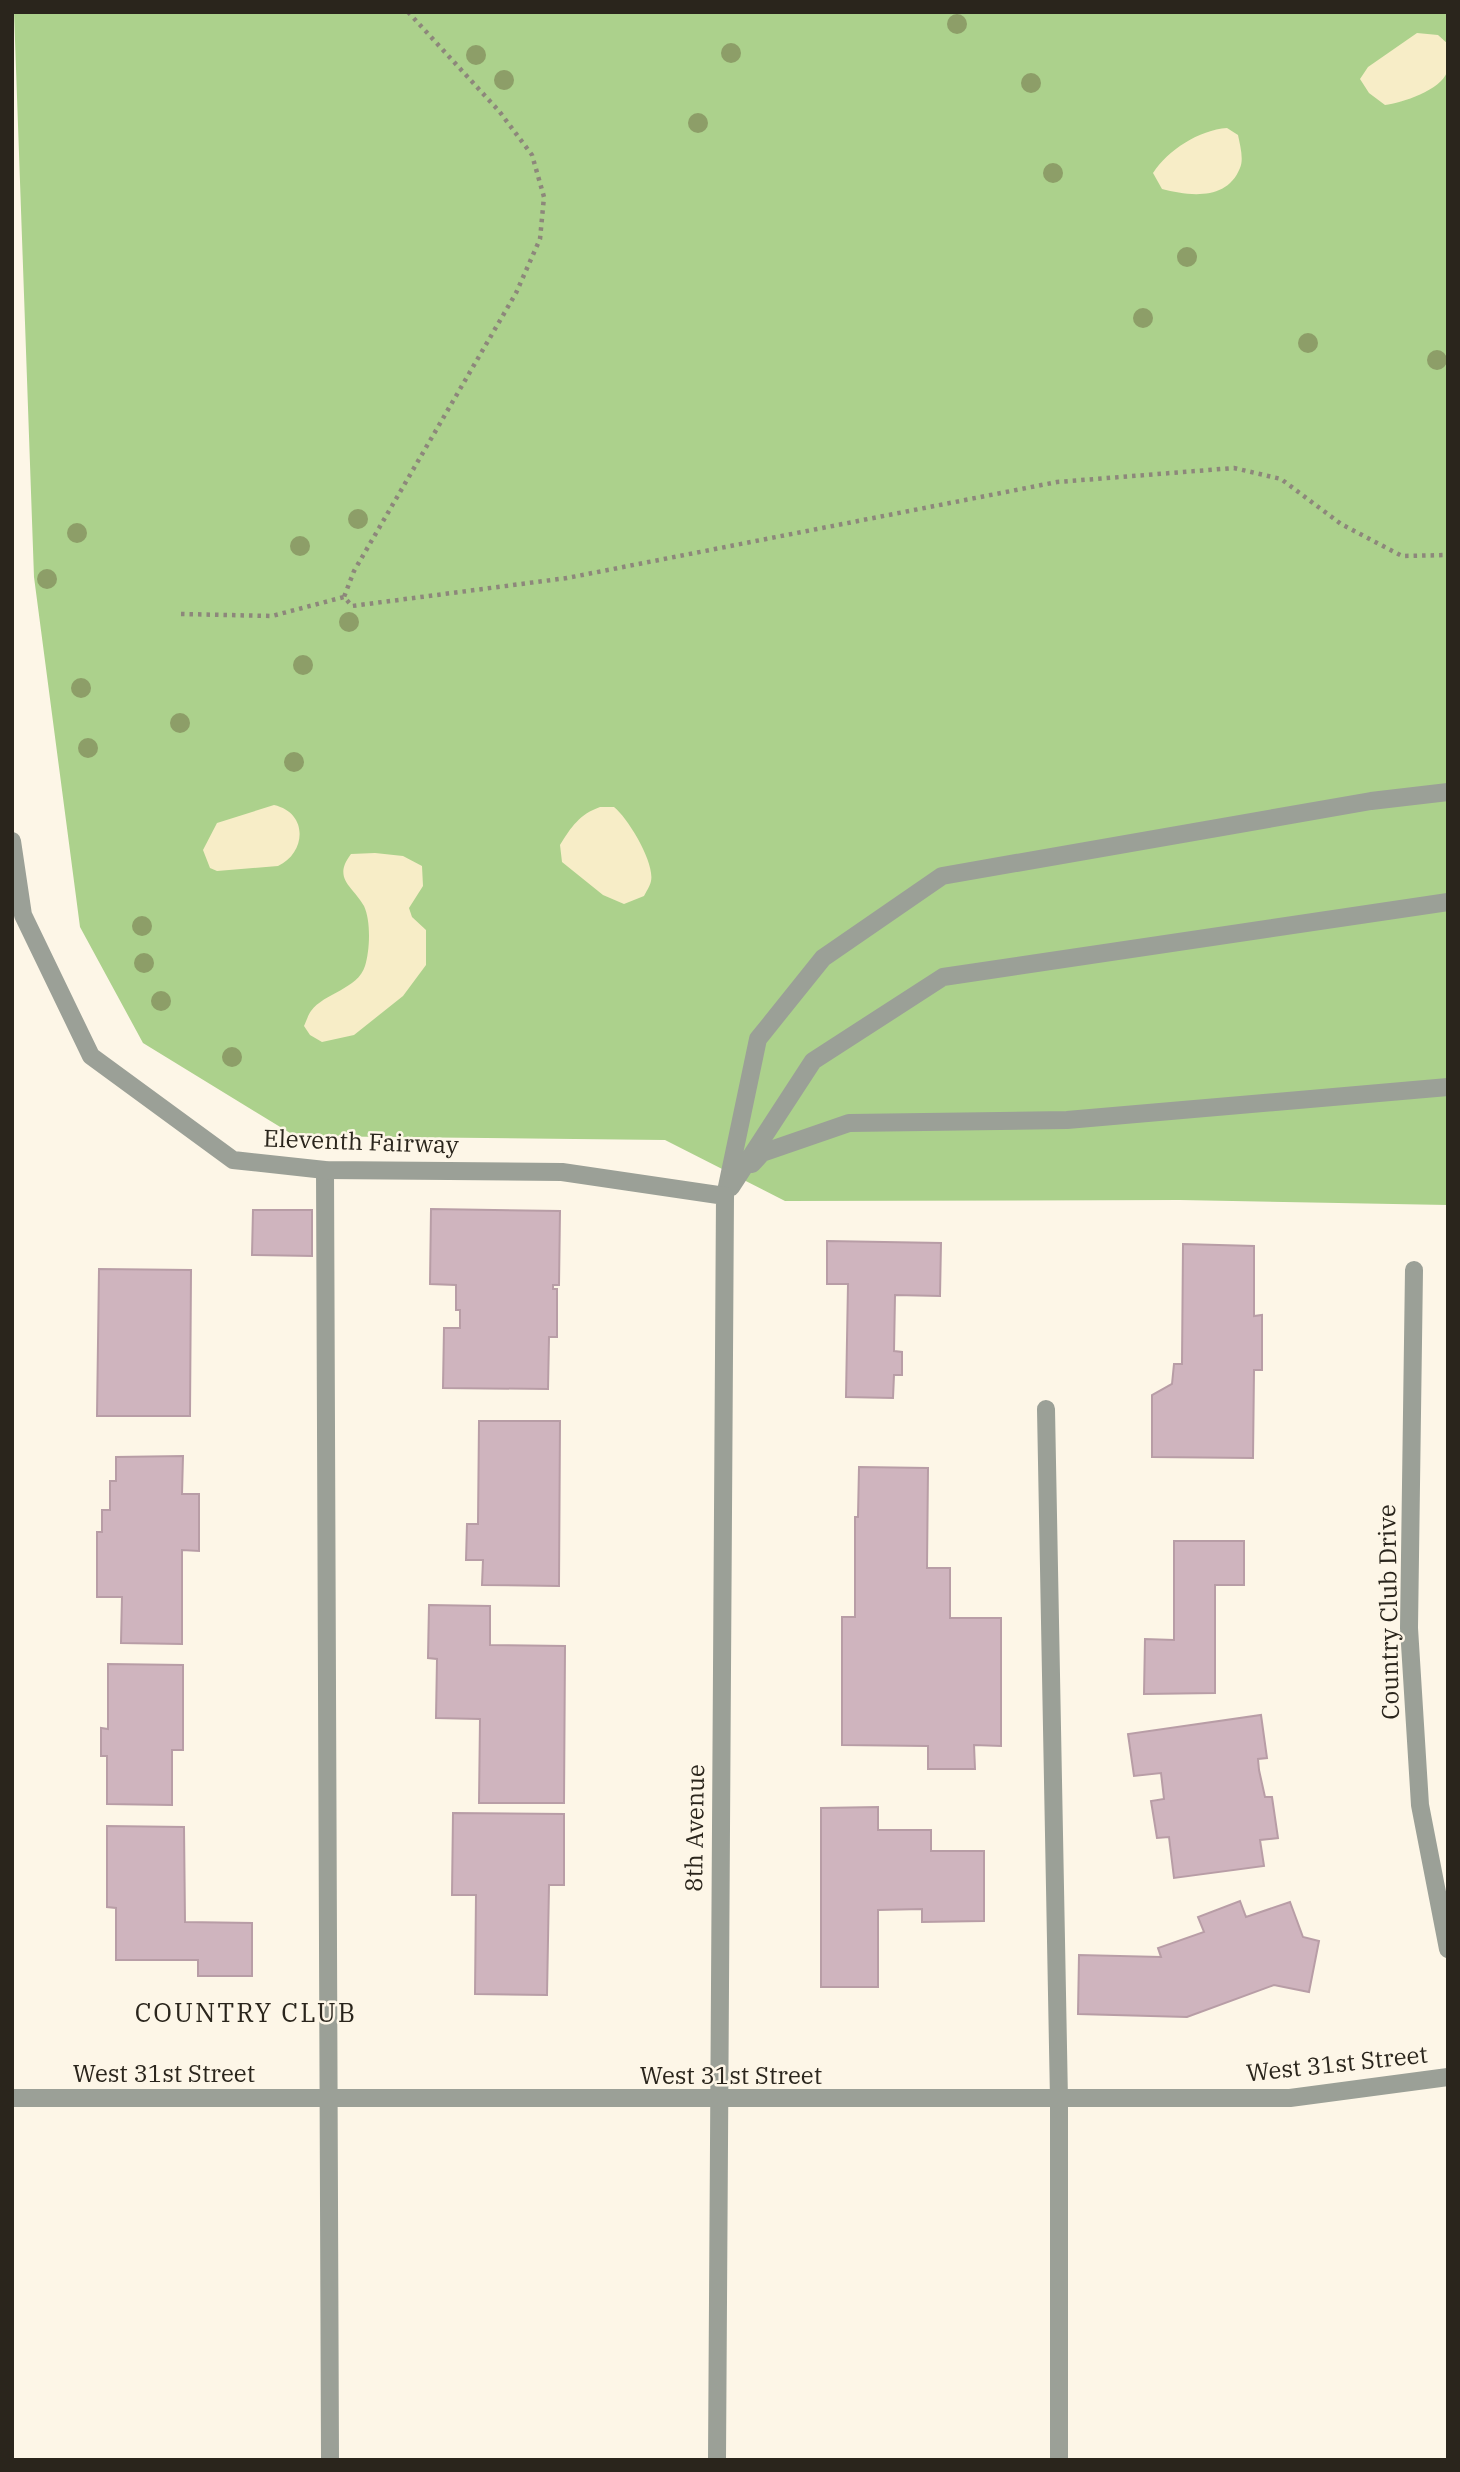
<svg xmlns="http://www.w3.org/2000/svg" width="1460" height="2472" font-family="'IBM Plex Serif',serif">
<rect width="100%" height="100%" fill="#fdf6e7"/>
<path fill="#acd18c" d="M14 12H1448V1205L1180 1200 785 1201 665 1140 295 1136 143 1043 80 927 34 577Z"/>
<path fill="#f7edc7" d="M1417 33 1438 35 1448 44C1448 52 1450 64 1447 72 1441 90 1402 103 1385 105L1369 93 1360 79 1368 67Z
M1227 128 1238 135C1240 145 1244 159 1240 168 1227 201 1189 196 1162 189L1153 173C1168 150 1199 130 1227 128Z
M274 805C309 813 306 853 278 866L217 871 210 868 203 850 217 823Z
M600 807H614C628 818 655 863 651 881 650 886 646 892 644 896L624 904 603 895 562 862 560 845C571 827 580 814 600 807Z
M375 853 403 856 422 866 423 886 409 908 412 917 426 930V965L403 996 354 1035 322 1042 310 1035 304 1026C306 1022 308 1015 311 1011 324 993 358 989 365 966 370 950 371 921 364 906 353 886 332 879 351 854Z"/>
<path fill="#cfb4be" stroke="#b89da6" stroke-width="2" d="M431 1209 560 1211 559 1285H553V1289H557V1337H549L548 1389 443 1388 444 1328H460V1310H456V1285L430 1284Z
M253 1210H312V1256L252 1255Z
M827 1241 941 1243 940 1296 895 1295 894 1351 902 1352V1375H894L893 1398 846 1397 848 1284H827Z
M1183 1244 1254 1246V1316L1262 1315V1370H1254L1253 1458 1152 1457V1395L1172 1384 1174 1364H1182Z
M99 1269 191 1270 190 1416H97Z
M479 1421H560L559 1586 482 1585 483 1560H466L467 1524H478Z
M183 1456 182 1494H199V1551L182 1550V1644L121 1643 122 1597H97V1532H102V1510H110V1481H116V1457Z
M859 1467 928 1468 927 1568H950V1618H1001V1746L974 1745 975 1769H928V1746L842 1745V1617H855V1517H858Z
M1174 1541H1244V1585H1215V1693L1144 1694 1145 1639 1174 1640Z
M429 1605 490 1606V1645L565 1646 564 1803H479L480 1719 436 1718 437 1659 428 1658Z
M108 1664 183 1665V1750H172V1805L107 1804V1756H101V1728L108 1729Z
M1261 1715 1267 1758 1258 1759 1259 1770 1265 1797H1272L1278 1838 1260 1840 1264 1866 1174 1878 1169 1837 1157 1838 1151 1801 1164 1799 1161 1773 1134 1776 1128 1734Z
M878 1807V1830H931V1851H984V1921L922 1922V1909L878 1910V1987H821V1808Z
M453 1813 564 1814V1885H549L547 1995 475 1994 476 1895H452Z
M107 1826 184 1827 185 1922 252 1923V1976H198V1960H116V1908L107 1907Z
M1240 1901 1246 1917 1290 1902 1303 1937 1319 1941 1309 1992 1274 1985 1187 2017 1078 2014 1079 1955 1161 1957 1158 1948 1204 1932 1198 1917Z"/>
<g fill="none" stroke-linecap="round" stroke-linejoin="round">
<path stroke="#8d877b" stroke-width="4.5" stroke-dasharray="3.5 5" stroke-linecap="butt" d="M408 12 499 111 532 155 544 197 540 239 516 293 354 571 344 597 352 606 567 578 1057 482 1234 468 1281 479 1341 524 1402 556 1448 555
M181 614 272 616 344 597"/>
<path stroke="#9ba097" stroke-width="18" d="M752 1164 762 1153 849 1123 1067 1120 1448 1087
M325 1170 330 2460
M731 1187 813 1061 943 977 1448 902
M725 1196 758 1039 823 958 942 876 1371 801 1448 792
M1046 1409 1059 2100V2460"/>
<path stroke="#9ba097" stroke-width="18" d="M12 841 23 915 91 1056 233 1160 325 1170 562 1172 725 1196 717 2460
M1414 1270 1409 1628 1420 1805 1448 1949
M12 2098H1290L1448 2077"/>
</g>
<g fill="#8d9e68">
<circle cx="957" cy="24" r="10"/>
<circle cx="731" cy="53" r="10"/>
<circle cx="476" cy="55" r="10"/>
<circle cx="504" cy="80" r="10"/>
<circle cx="1031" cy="83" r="10"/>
<circle cx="698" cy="123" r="10"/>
<circle cx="1053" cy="173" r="10"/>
<circle cx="1187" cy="257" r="10"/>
<circle cx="1143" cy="318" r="10"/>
<circle cx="1308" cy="343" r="10"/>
<circle cx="1437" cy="360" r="10"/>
<circle cx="358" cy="519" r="10"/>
<circle cx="77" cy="533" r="10"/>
<circle cx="300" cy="546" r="10"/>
<circle cx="47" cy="579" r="10"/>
<circle cx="349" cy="622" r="10"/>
<circle cx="303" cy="665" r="10"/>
<circle cx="81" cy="688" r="10"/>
<circle cx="180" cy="723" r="10"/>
<circle cx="88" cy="748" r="10"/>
<circle cx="294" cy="762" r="10"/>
<circle cx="142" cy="926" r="10"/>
<circle cx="144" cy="963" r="10"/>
<circle cx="161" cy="1001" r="10"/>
<circle cx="232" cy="1057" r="10"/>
</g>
<g text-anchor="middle" stroke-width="5" stroke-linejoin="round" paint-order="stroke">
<g font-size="24" fill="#2a251c" stroke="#fdf6e7">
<text transform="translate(361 1142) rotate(2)" y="8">Eleventh Fairway</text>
<text transform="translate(1389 1612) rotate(-91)" y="8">Country Club Drive</text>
<text transform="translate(695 1828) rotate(-89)" y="8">8th Avenue</text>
<text transform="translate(1337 2064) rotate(-6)" y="8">West 31st Street</text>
<text x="164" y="2082">West 31st Street</text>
<text x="731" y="2084">West 31st Street</text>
</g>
<g font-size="26" letter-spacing="2" fill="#2a251c" stroke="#fdf6e7">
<text x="246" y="2022">COUNTRY CLUB</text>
</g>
</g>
<rect width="1460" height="2472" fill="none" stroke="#2a251c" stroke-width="28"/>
</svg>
